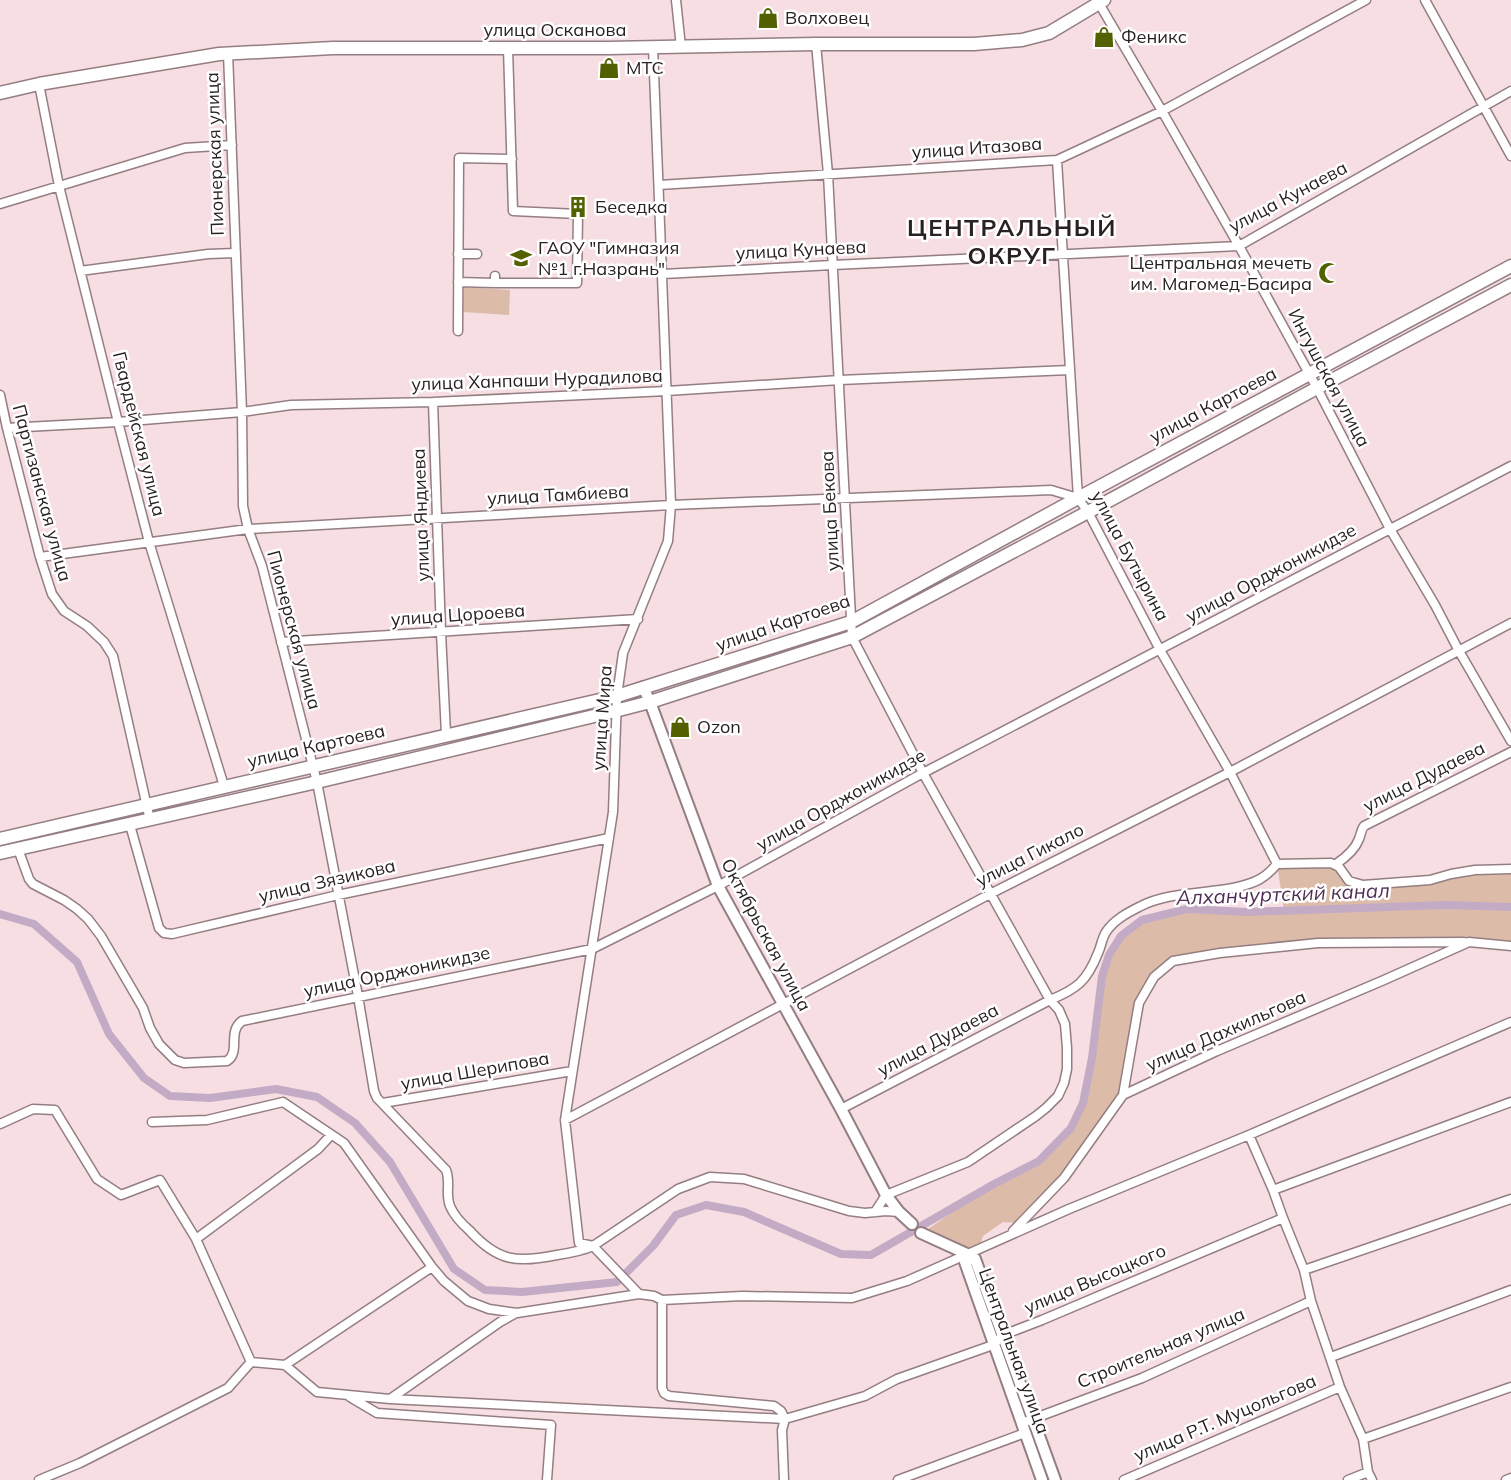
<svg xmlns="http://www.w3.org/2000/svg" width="1511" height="1480" font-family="Mulish,sans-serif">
<rect width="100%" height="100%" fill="#f6dee2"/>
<path fill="#dcbca9" d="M464 287 510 290 509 315 463 312Z
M1331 863 1355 884 1511 869V946L1318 943 1173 961 1154 977 1139 1003 1123 1095 1064 1178 1017 1223 1003 1222 983 1236 980 1245C960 1253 942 1239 925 1231L994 1184 1039 1161 1071 1128 1083 1103 1092 1058 1102 976 1109 955 1121 936 1142 920 1187 909 1246 912 1284 911 1277 864Z"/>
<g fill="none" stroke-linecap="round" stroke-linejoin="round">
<path stroke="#c3abc6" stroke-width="8" d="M0 914 34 924 77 962 109 1034 144 1078 170 1096 210 1098 276 1089 317 1097 355 1123 390 1162 454 1269 485 1290 522 1292 617 1282 653 1246 676 1215 706 1205 744 1212 841 1254 871 1255 994 1184 1039 1161 1071 1128 1083 1103 1092 1058 1102 976 1109 955 1121 936 1142 920 1187 909 1246 912 1444 905 1511 907"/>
<defs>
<path id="minor" d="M676 0 681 47
M1097 0 1162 111 1239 246 1317 388 1390 529 1435 605 1459 651 1511 741
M1425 0 1511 156
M816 44 828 174 852 637 923 773 1050 1000 1059 1010 1065 1024 1067 1048V1069L1064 1083 1058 1096 1046 1108 1036 1116 968 1162 886 1195 875 1212
M228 53 242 412 243 506 248 529 262 566 317 782 358 996 374 1091 377 1098 446 1170C451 1182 445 1194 450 1206 454 1216 462 1224 470 1231 498 1262 518 1263 557 1255 570 1253 582 1251 593 1246L678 1189 710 1177 744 1179 849 1211 865 1213 886 1211 899 1212
M39 84 59 186 118 422 149 542 224 786
M1057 160 1078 498 1088 512 1160 650 1230 772 1277 864
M659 185 1057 160 1162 111 1366 0
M0 204 185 148 232 145
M458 254H477
M80 271 208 254 236 253
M663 274 833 265 1239 246 1511 91
M458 282 495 283V276
M495 283H577L578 214 513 211 508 48
M458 331 459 158 512 159
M0 395 7 428 40 557 52 594 64 611 87 626 104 642 113 656 150 820
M433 402 441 633 446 734
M7 428 118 422 242 412 291 405 433 402 667 391 840 380 1070 370
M40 557 248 529 671 505 1051 490 1078 498
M281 642 638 619
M130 825 159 928 164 933 172 934 338 895 609 838
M18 849 29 879 33 884 64 900 77 909 88 919 101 936 143 1008 150 1028 159 1044 175 1060 184 1063 227 1061C241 1052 227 1032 242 1021L592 949 718 886 923 773 1511 466
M1336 864C1345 858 1355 850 1359 839 1361 834 1361 830 1364 826L1511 752
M1123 1095 1139 1003 1154 977 1173 961 1220 953 1318 943 1464 942
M383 1103 572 1071
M841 1109 1050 1000C1077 989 1087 981 1098 953 1101 947 1102 938 1106 932 1114 920 1127 913 1139 907 1167 892 1203 894 1233 888 1242 886 1252 884 1260 879 1267 875 1272 870 1277 864L1331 863 1339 867 1349 881 1363 885 1430 880 1451 874 1475 870 1511 869
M565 1120 990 894 1230 772 1511 623
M152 1122 207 1120 283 1102 344 1143 432 1267 444 1281 468 1301 489 1309 517 1313 639 1294 654 1296 662 1300 742 1296 852 1298 907 1281 1069 1209 1249 1135 1511 1022
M0 1124 33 1109 55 1110 97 1179 121 1195 160 1180 196 1239 251 1362
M1249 1135 1273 1190 1283 1218 1304 1270 1311 1301 1340 1387 1363 1439 1368 1472 1372 1480
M1273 1190 1511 1102
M1013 1231 1064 1178 1123 1095 1217 1051 1384 980 1469 942 1511 946
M196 1239 318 1149 331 1135
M1304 1270 1511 1199
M639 1294 593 1246 579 1243 565 1120 613 812 617 696 623 653 668 541 671 505 653 47
M662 1300V1388L664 1393 669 1396 774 1406 781 1411 785 1419
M1331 1357 1511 1290
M285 1365 432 1267
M350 1397 377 1413 551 1425 547 1480
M390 1399 785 1419 865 1396 897 1379 993 1345 1003 1335 1042 1320 1283 1218
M1022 1423 1142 1378 1311 1301
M1363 1439 1511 1387
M39 1480 80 1463 228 1388 251 1362 285 1365 317 1392 390 1399 500 1322 516 1313
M784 1480 782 1430 785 1419
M898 1480 1025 1433
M1124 1480 1340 1387
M1348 1480 1368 1472
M1506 1480 1511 1478"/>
<path id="tertiary" d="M643 687 650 702 718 886 841 1109 886 1195 899 1212 912 1224
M921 1233 967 1254 969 1259H975L1055 1480
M969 1259 965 1262 1042 1480"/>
<path id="secondary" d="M0 93 39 84 219 54 333 48H609L816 44H974L1022 40 1049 33 1104 0
M0 839 617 696 851 622 1078 498 1511 266
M0 853 317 782 615 711 650 702 852 637 1088 512 1317 388 1511 285"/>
</defs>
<use href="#minor" stroke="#947e82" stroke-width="11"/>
<use href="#tertiary" stroke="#947e82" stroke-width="14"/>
<use href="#secondary" stroke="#947e82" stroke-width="15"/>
<use href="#minor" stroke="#fff" stroke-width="8"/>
<use href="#tertiary" stroke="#fff" stroke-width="10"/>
<use href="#secondary" stroke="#fff" stroke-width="12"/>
</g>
<defs>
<symbol id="shop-bare" viewBox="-9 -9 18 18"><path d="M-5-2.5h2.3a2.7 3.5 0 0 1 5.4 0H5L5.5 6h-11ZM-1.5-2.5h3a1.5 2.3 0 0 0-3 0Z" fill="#526000" stroke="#fff" stroke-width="2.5" paint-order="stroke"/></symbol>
<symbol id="building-bare" viewBox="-9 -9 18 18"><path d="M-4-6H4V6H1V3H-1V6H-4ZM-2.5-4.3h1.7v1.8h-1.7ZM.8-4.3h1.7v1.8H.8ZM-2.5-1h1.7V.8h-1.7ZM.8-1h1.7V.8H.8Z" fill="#526000" stroke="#fff" stroke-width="2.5" paint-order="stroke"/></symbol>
<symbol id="school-bare" viewBox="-9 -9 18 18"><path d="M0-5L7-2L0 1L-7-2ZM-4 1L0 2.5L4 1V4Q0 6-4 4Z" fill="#526000" stroke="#fff" stroke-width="2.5" paint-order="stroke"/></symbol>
<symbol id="mosque-bare" viewBox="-9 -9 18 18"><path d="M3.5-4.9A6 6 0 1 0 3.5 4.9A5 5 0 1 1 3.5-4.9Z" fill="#526000" stroke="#fff" stroke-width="2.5" paint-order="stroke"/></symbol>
</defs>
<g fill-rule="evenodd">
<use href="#shop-bare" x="753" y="3" width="30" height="30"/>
<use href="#shop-bare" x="1089" y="22" width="30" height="30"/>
<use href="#shop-bare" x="594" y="53" width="30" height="30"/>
<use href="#building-bare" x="563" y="192" width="30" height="30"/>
<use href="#school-bare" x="506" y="243" width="30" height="30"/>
<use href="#mosque-bare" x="1314" y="258" width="30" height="30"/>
<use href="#shop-bare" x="665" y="712" width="30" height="30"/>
</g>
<g text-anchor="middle" stroke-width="5" stroke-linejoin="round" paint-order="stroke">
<g font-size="18" fill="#292122" stroke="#fff" text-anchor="start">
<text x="785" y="24">Волховец</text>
<text x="1121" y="43">Феникс</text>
<text x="626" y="74">МТС</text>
<text x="595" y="213">Беседка</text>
<text x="538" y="254">ГАОУ "Гимназия<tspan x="538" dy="21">№1 г.Назрань"</tspan></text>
<text x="1312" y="269" text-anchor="end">Центральная мечеть<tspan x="1312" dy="21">им. Магомед-Басира</tspan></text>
<text x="697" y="733">Ozon</text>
</g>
<g font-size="18" fill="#292122" stroke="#fff">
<text x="555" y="36">улица Осканова</text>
<text transform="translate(977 148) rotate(-4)" y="6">улица Итазова</text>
<text transform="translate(215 154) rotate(-92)" y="6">Пионерская улица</text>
<text transform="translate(1288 197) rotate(-28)" y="6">улица Кунаева</text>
<text transform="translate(801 250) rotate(-3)" y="6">улица Кунаева</text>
<text transform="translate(1329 378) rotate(62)" y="6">Ингушская улица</text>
<text transform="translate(537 380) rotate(-2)" y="6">улица Ханпаши Нурадилова</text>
<text transform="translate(1213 405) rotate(-28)" y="6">улица Картоева</text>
<text transform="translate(139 434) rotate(76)" y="6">Гвардейская улица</text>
<text transform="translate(42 493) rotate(75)" y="6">Партизанская улица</text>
<text transform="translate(558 495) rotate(-3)" y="6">улица Тамбиева</text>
<text transform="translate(830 511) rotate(-93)" y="6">улица Бекова</text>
<text transform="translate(421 515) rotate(-92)" y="6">улица Яндиева</text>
<text transform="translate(1130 556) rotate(62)" y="6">улица Бутырина</text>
<text transform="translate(1271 573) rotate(-28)" y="6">улица Орджоникидзе</text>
<text transform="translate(458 615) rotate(-4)" y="6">улица Цороева</text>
<text transform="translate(783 623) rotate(-19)" y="6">улица Картоева</text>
<text transform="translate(294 630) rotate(75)" y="6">Пионерская улица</text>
<text transform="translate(602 718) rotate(-86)" y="6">улица Мира</text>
<text transform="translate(316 746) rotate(-13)" y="6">улица Картоева</text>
<text transform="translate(1424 777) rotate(-27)" y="6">улица Дудаева</text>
<text transform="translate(841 800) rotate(-29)" y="6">улица Орджоникидзе</text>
<text transform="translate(1030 855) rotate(-27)" y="6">улица Гикало</text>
<text transform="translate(327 881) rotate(-13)" y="6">улица Зязикова</text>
<text transform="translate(766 935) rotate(62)" y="6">Октябрьская улица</text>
<text transform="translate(397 972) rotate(-12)" y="6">улица Орджоникидзе</text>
<text transform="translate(1226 1031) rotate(-24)" y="6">улица Дахкильгова</text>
<text transform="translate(938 1040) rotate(-28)" y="6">улица Дудаева</text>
<text transform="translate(475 1071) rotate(-10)" y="6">улица Шерипова</text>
<text transform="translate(1095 1279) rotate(-23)" y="6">улица Высоцкого</text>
<text transform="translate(1161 1348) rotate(-23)" y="6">Строительная улица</text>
<text transform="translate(1014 1351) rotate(70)" y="6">Центральная улица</text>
<text transform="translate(1225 1418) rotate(-23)" y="6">улица Р.Т. Муцольгова</text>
</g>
<g font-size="20" font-style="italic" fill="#4f2e55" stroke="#fff">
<text transform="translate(1283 894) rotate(-2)" y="7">Алханчуртский канал</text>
</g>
<g font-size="24" font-weight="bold" letter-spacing="1.5" fill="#292122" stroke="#fff">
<text x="1012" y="236">ЦЕНТРАЛЬНЫЙ<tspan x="1012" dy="28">ОКРУГ</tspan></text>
</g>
</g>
</svg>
